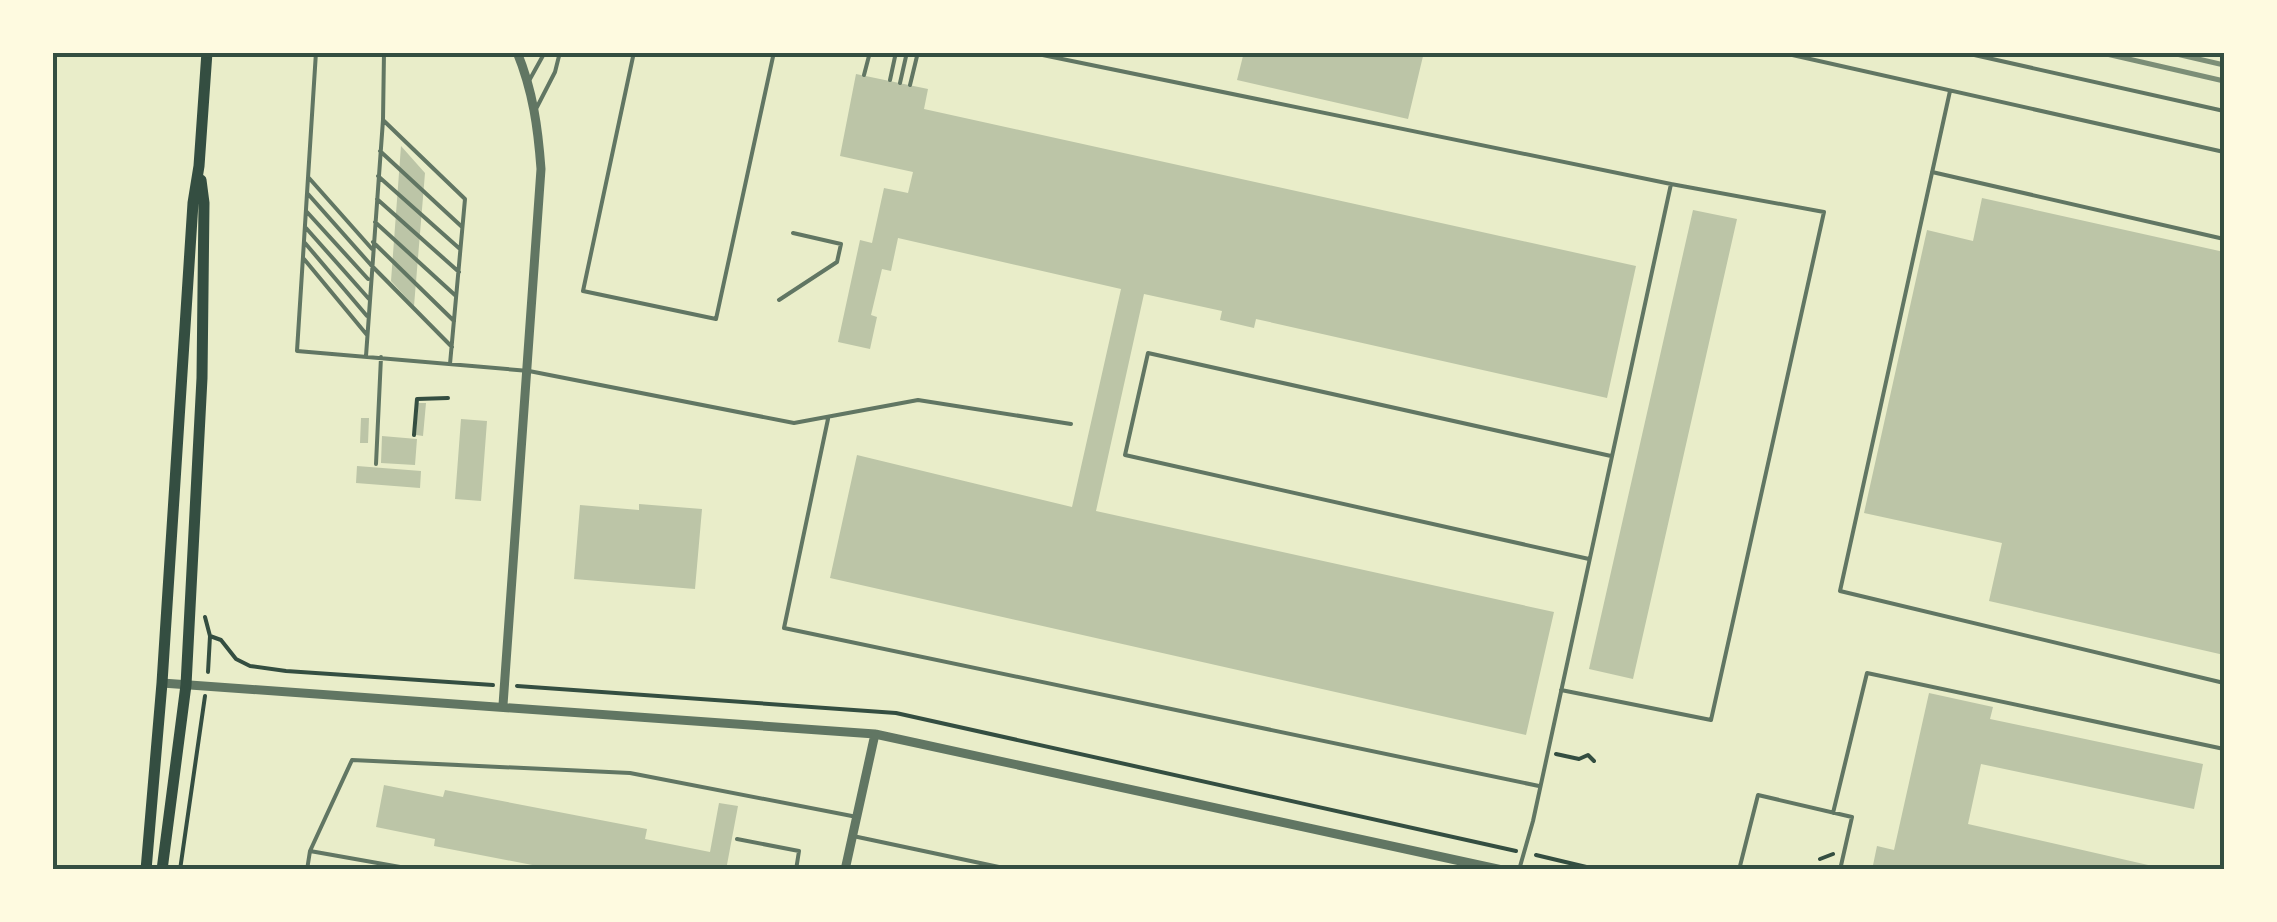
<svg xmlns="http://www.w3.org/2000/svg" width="2277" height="922" font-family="Lato,sans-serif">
<rect width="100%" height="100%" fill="#e9edc9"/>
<path fill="#bcc5a7" d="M1244 52H1424L1408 119 1237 80Z
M856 74 928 89 924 109 1636 266 1607 398 1256 319 1254 328 1220 320 1222 311 1144 294 1096 511 1554 612 1526 735 830 578 857 455 1072 507 1121 289 898 238 891 271 882 269 871 315 877 317 870 349 838 342 860 240 872 243 884 188 908 193 913 172 840 156Z
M401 146 425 173 414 306 391 281Z
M1982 198 2224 252V655L1989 601 2002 543 1864 513 1927 230 1973 241Z
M1693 210 1737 219 1633 679 1589 669Z
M418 403H426L423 436 416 435Z
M361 418H369L368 443H360Z
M461 419 487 421 481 501 455 499Z
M382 436 417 439 415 465 381 463Z
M357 466 421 471 420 488 356 483Z
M639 504 702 509 695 589 574 579 580 505 639 510Z
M1929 693 1993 707 1990 719 2203 764 2194 809 1981 764 1968 824 2170 870H1974L1956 866V870H1872L1877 846 1894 850Z
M384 785 443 797 445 790 647 829 645 839 710 852 719 803 738 806 726 870H558L434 846 435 839 376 827Z"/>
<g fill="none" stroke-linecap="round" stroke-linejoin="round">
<path stroke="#344e41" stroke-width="4" d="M414 435 417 399 448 398
M205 617 210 636 208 672
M210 636 221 640 236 659 250 666 286 671 493 685
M517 686 896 713 1516 851
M1556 754 1579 759 1588 755 1594 761
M1536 855 1599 870
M1820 859 1833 854
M180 870 205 696"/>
<path stroke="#617663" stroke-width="4" d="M316 52 297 351 529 371 794 423 918 400 1071 424
M634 52 583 291 716 319 774 52
M1028 52 1671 184 1533 821 1519 870
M1779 52 2224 152
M1961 52 2224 111
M864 75 870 52
M530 79 545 52
M890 80 896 52
M900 83 907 52
M910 85 918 52
M1950 91 1840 591 2224 683
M537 107 555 72 560 52
M383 120 465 199 450 364
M380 151 461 226
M1932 172 2224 239
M378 176 460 249
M309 178 372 249
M308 194 371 265 452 347
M377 199 459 272
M307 212 368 279
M375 222 456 296
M306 228 369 299
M373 242 454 321
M305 243 367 316
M304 259 367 335
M779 300 837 262 841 244 793 233
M366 356 383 120 384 52
M828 419 784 628 1539 786
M376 464 381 357
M1589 559 1125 455 1148 353 1611 456
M1561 690 1711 720 1824 212 1671 184
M1833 813 1867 673 2224 749
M853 836 1013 870
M737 839 799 851 796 870
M310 851 417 870
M307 870 310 851 352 760 630 773 857 817
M1739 870 1758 795 1852 817 1840 870"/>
<path stroke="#617663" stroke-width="9" d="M162 683 875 734 1502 870
M503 705 541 169C538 128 533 91 517 52
M845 870 875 734"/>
<path stroke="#344e41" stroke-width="11" d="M146 870 162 683 193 203 199 166 207 52
M162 870 186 685 202 378 204 203 201 180"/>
<path stroke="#7c8e77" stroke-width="5" d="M2098 52 2224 81
M2168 52 2224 65"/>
</g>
<rect width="2277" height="922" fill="none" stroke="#fefae0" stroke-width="110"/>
<rect x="55" y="55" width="2167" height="812" fill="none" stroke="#344e41" stroke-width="4"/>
</svg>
